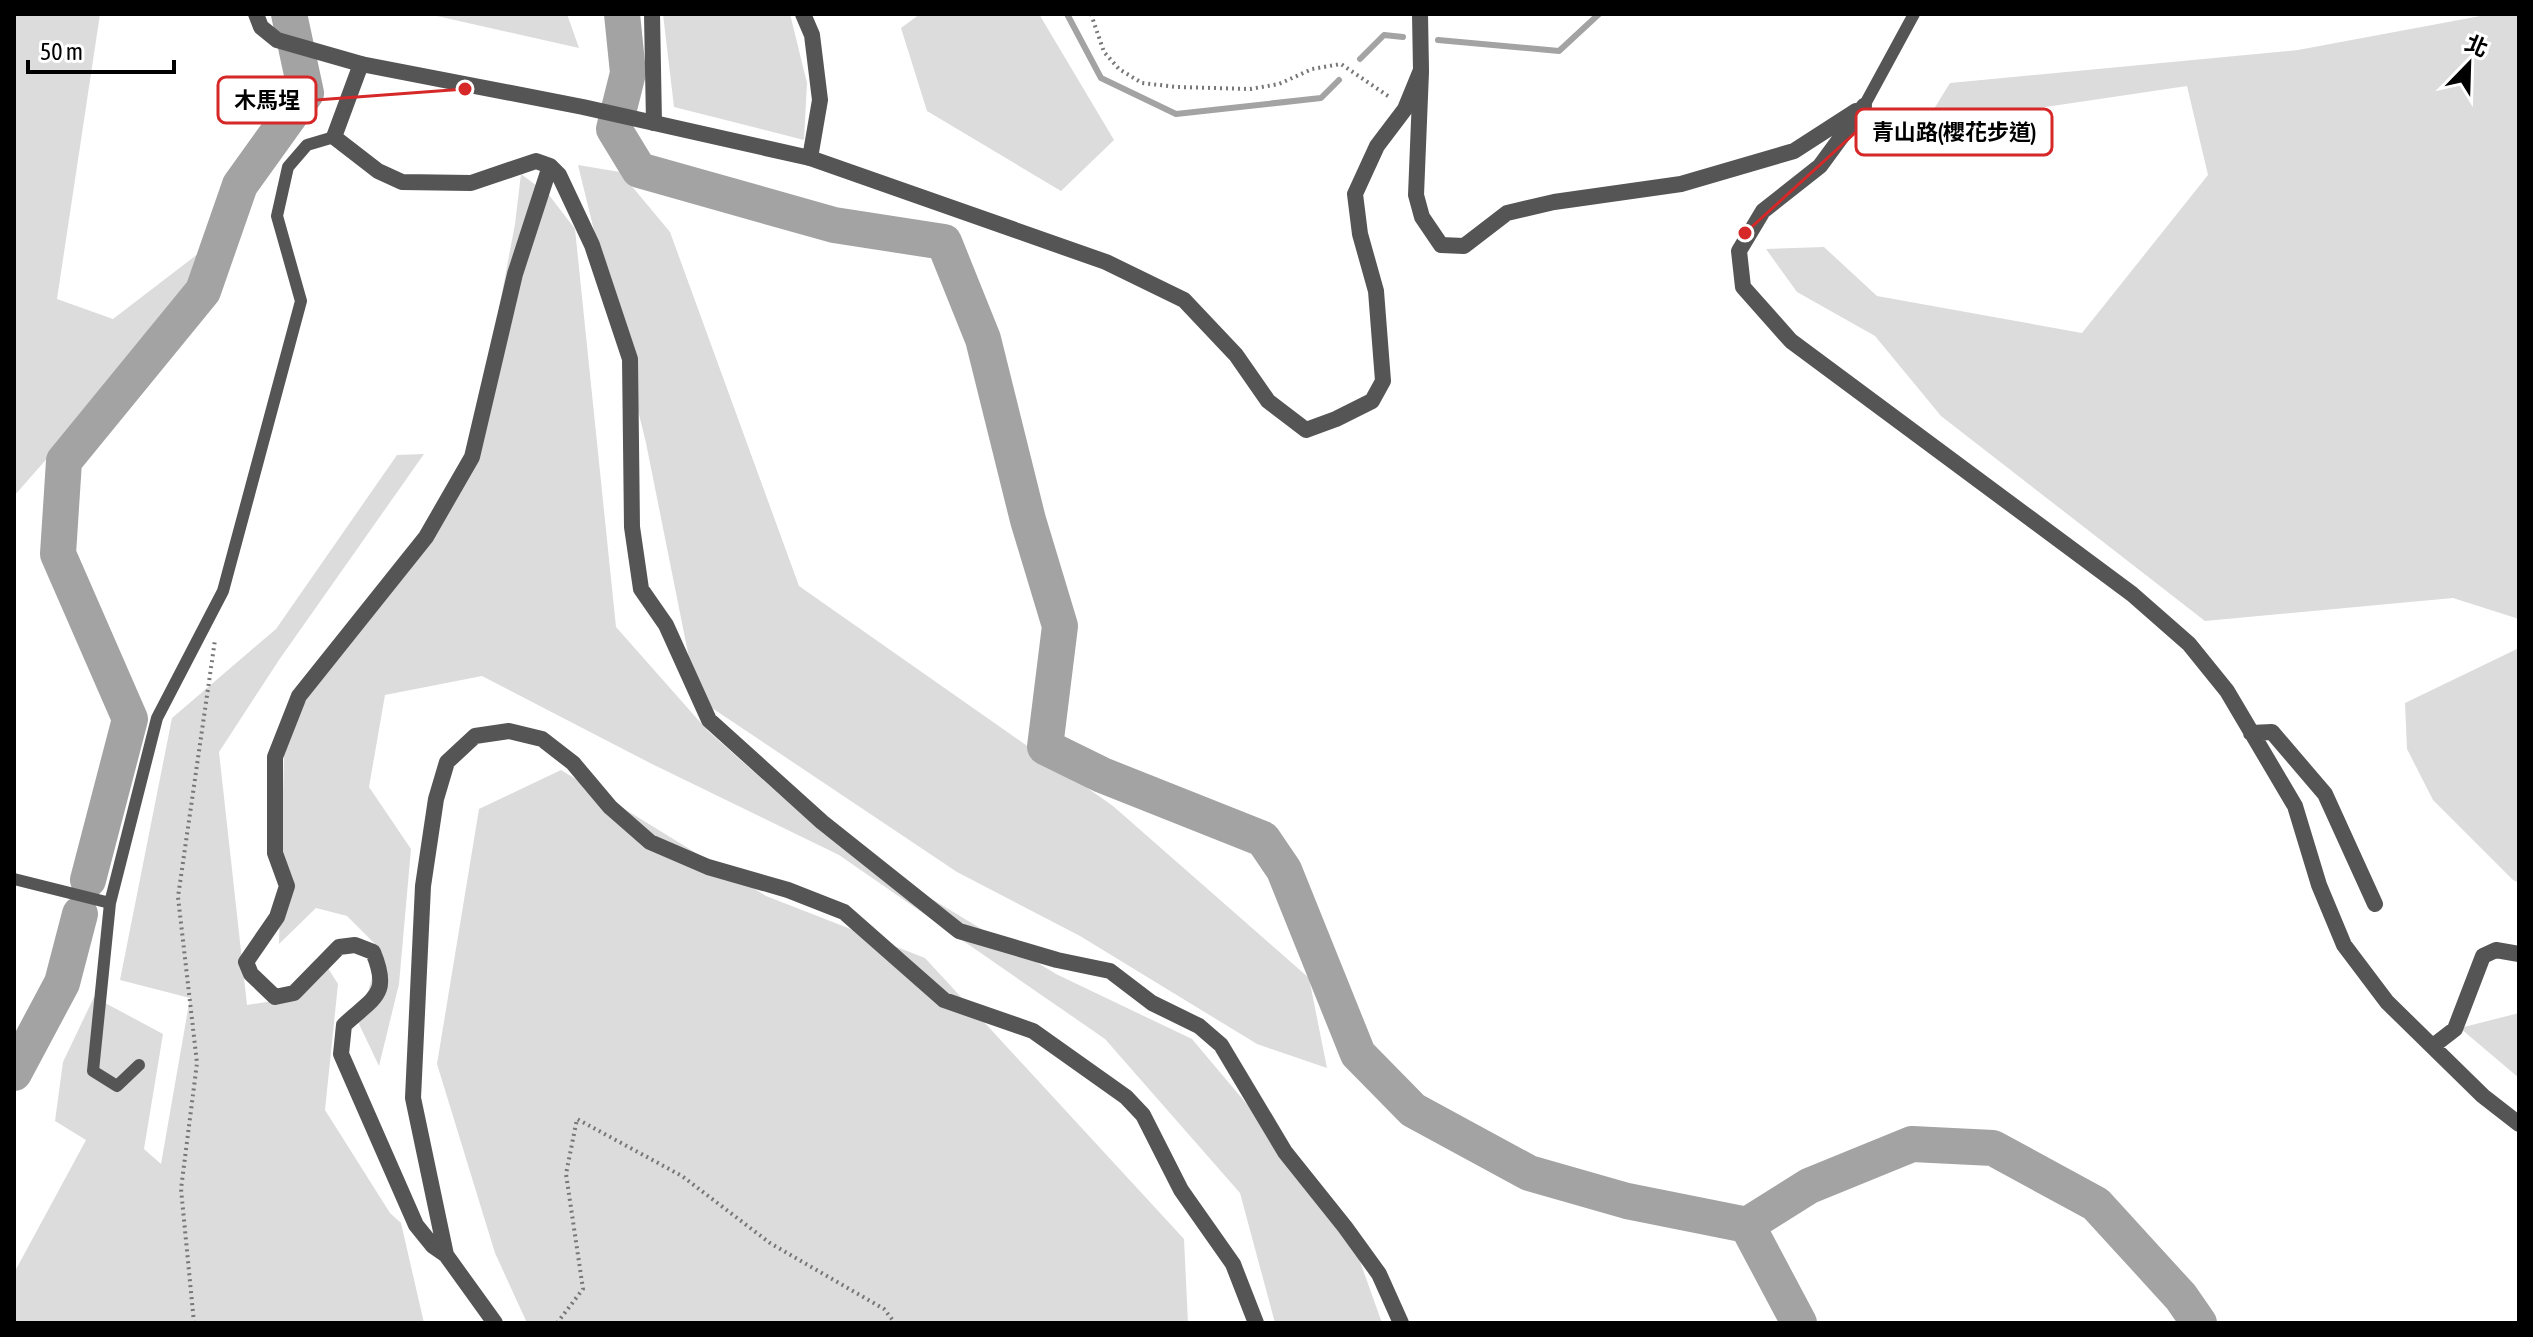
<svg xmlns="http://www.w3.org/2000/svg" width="2533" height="1337" font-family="'Asap Condensed','Noto Sans TC',sans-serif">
<rect width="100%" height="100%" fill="#fff"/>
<path fill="#dcdcdc" d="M14 14H100L57 299 113 319 203 250 213 270 14 496Z
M428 14H567L579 48Z
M663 14H790L807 83 804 140 674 107Z
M920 14H1039L1114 140 1061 191 927 111 901 28Z
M2491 14H2519V619L2453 598 2205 621 1941 416 1875 336 1797 292 1766 249 1824 247 1877 296 2082 333 2208 175 2187 86 1924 125 1950 83 2298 50Z
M578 165 620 172 670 232 799 586 1113 806 1309 978 1327 1068 1257 1044 1080 936 957 872 697 698 646 443Z
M521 174 549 195 575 229 616 627 708 731 824 834 1056 974 1192 1039 1346 1222 1382 1323H1275L1240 1193 1105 1039 839 855 650 763 482 676 385 695 369 787 411 849 399 984 379 1066 359 1024 380 949 347 916 316 908 279 944 285 720 404 571 481 431 486 378 515 224Z
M424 454 279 660 219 752 247 1005 285 999 324 962 338 984 325 1110 390 1213 401 1223 424 1323H14V1273L86 1140 55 1121 63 1062 94 997 163 1034 144 1149 161 1164 190 998 120 980 172 718 276 629 397 455Z
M2519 648V883L2513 880 2433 800 2407 749 2405 703Z
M561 770 766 896 925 958 1184 1239 1188 1323H527L495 1253 437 1064 479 809Z
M2519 1013V1078L2460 1028Z"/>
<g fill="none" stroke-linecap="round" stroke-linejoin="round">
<path stroke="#a3a3a3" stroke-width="6" d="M1067 14 1101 78 1176 114 1321 98 1339 80
M1438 40 1559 51 1599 14
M1360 59 1384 35 1403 37"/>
<path stroke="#a3a3a3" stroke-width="36" d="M622 14 628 73 614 129 639 170 834 225 944 242 983 339 1028 520 1060 626 1045 747 1102 775 1263 839 1284 870 1358 1054 1413 1110 1529 1173 1627 1201 1747 1225 1809 1186 1912 1144 1993 1148 2096 1204 2181 1297 2199 1323
M88 880 130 719 58 554 64 461 203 291 240 185 306 93 289 14
M14 1073 62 983 80 914
M1747 1225 1799 1323"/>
<path stroke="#777" stroke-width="4" stroke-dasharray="2 4" stroke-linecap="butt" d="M1091 14 1104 52 1119 69 1142 83 1177 87 1250 89 1279 84 1312 69 1341 64 1391 98
M194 1323 181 1189 197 1063 178 897 215 640
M557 1323 583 1289 566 1174 577 1119 682 1176 770 1243 884 1309 895 1323"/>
<path stroke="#555" stroke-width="12" d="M1864 106 1914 14
M14 879 110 903 157 718 223 591 301 301 277 216 288 167 307 145 334 137
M110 903 93 1071 117 1086 139 1065"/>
<path stroke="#555" stroke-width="16" d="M652 14 654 123
M803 14 812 35 820 100 810 158
M361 64 334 137 378 171 402 182 471 183 536 161 550 166 559 175 592 245 630 359 632 527 641 589 666 625 709 720 822 822 959 931 1057 960 1110 971 1152 1003 1199 1026 1221 1045 1285 1152 1345 1227 1379 1274 1401 1323
M1421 72 1416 195 1422 217 1441 245 1464 246 1507 213 1554 202 1681 184 1794 151 1856 111
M1864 106 1820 166 1763 211 1739 251 1743 287 1791 341 2132 594 2189 644 2227 691 2295 806 2319 885 2344 945 2387 1002 2483 1096 2519 1124
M2251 733 2272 732 2325 794 2375 904
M2433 1046 2455 1029 2483 956 2496 950 2519 954
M446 1255 433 1246 416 1225 341 1054 344 1025C374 997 391 995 373 952L355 945 339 947 294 993 275 997 251 974 246 962 277 917 287 886 275 853V757L299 696 426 537 472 457 515 274 550 166
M495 1323 446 1255 413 1098 423 886 436 799 447 762 475 736 509 731 542 739 573 763 610 807 650 842 708 867 788 890 844 912 944 1000 1033 1031 1126 1097 1143 1115 1181 1190 1233 1264 1256 1323"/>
<path stroke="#555" stroke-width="16" d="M256 14 261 27 277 40 361 64 583 107 810 158 1106 262 1184 300 1236 355 1268 401 1306 430 1336 419 1372 401 1383 381 1376 291 1360 234 1355 194 1377 146 1405 109 1421 70 1420 14"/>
</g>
<path fill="none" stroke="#d62828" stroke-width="3" d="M465 89L316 100M1745 233L1856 132"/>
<g fill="#d62828" stroke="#fff" stroke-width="3">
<circle cx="465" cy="89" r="8"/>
<circle cx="1745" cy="233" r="8"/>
</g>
<g fill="#fff" stroke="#d62828" stroke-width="3">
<rect x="218" y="77" width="98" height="46" rx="8"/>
<rect x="1856" y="109" width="196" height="46" rx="8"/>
</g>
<g font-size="22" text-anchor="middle" font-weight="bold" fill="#000">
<text x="267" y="108">木馬埕</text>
<text x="1954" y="140">青山路(櫻花步道)</text>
</g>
<rect width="2533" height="1337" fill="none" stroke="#000000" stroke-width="32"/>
<g transform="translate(2469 64) rotate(23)" stroke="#ffffff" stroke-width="6" paint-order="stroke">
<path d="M0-6L14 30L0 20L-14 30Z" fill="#000000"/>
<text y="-12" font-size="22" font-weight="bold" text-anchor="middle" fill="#000000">北</text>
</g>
<path d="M28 60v12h146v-12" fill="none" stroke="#000000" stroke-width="4"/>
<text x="40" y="60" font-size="24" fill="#000000" stroke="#ffffff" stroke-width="6" paint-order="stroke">50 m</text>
</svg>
